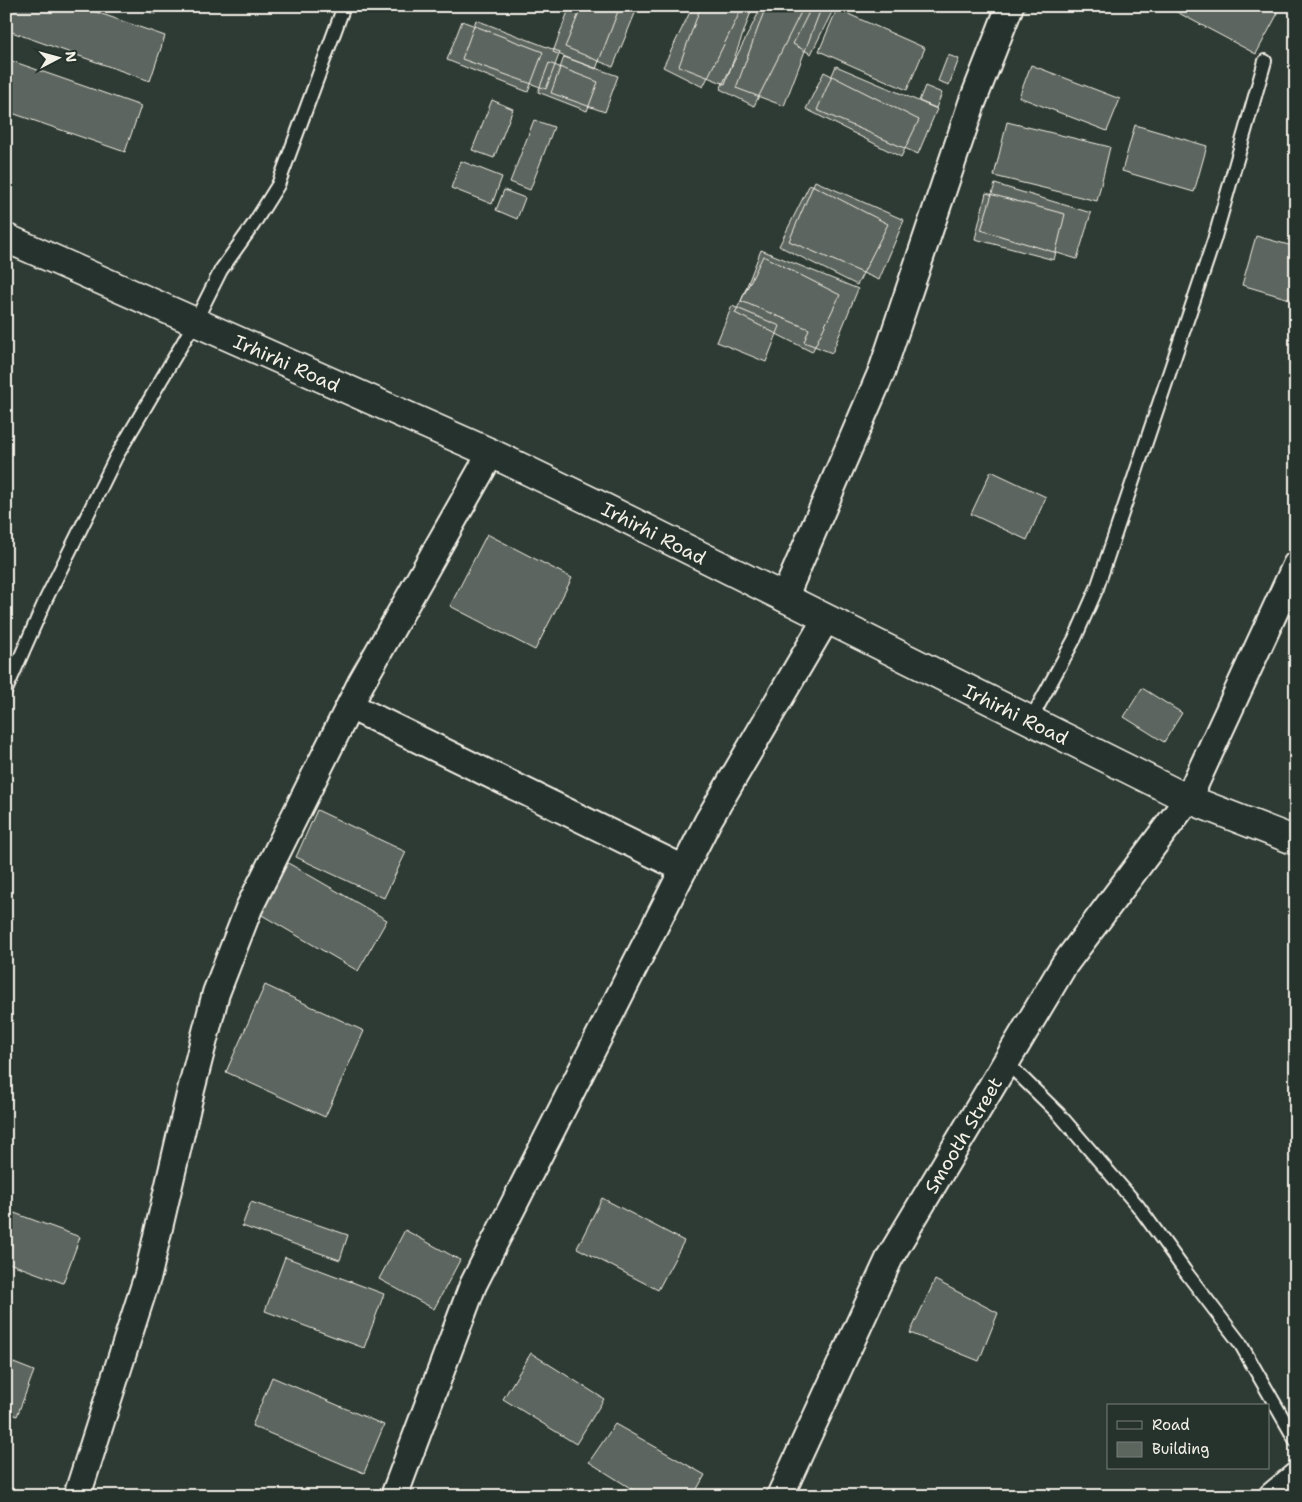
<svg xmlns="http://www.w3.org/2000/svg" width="1302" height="1502" font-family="'Shantell Sans',sans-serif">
<rect width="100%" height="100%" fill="#2e3b34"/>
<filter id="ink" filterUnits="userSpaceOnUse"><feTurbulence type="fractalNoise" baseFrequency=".02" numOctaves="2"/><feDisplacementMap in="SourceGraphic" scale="10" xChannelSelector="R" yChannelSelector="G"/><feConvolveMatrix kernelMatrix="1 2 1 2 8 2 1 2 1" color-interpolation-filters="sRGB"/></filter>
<g filter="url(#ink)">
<path fill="#5c655e" stroke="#f4f1e8" d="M6 6H79L165 36 150 81 6 30Z
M133 6H158L155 14Z
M570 6H620L596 69 553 52Z
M582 6H638L613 67 565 47Z
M693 6H743L703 87 663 67Z
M701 6H753L725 84 679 66Z
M762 6H795L802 10 754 106 720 89Z
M766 6H822L784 106 736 88Z
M812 6H835L811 54 793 44Z
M1129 6H1151L1150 12Z
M1175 6H1265L1278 13 1256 54 1173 10Z
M837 9 925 48 907 90 819 51Z
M476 20 560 52 546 89 462 59Z
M462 21 543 52 528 92 447 60Z
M948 55 959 59 949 85 938 81Z
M564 57 618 76 605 112 551 93Z
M6 59 141 106 125 152 6 111Z
M549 63 598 82 587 111 538 92Z
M1031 65 1120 99 1107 131 1019 97Z
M836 66 937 109 918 154 817 110Z
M824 72 919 120 901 157 806 109Z
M925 86 942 93 936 108 919 101Z
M492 100 513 109 494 158 472 150Z
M534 120 554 127 530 190 510 182Z
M1007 122 1110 147 1097 201 994 176Z
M1135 125 1207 146 1194 192 1122 171Z
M461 161 502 177 492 204 451 188Z
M815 181 904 220 879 280 789 241Z
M810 184 888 224 857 285 779 246Z
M995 184 1091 213 1077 259 981 230Z
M504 190 525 198 517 219 496 210Z
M986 193 1065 214 1054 260 975 239Z
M1256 236 1296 247V301L1242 285Z
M761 250 858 289 832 353 804 342 809 329 741 301Z
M763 256 840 295 812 352 735 313Z
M732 306 780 326 766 362 717 342Z
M991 471 1046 497 1027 540 971 514Z
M487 534 572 578 535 650 450 606Z
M1142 688 1182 713 1164 742 1124 717Z
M317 810 406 852 384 898 296 857Z
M288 863 387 920 358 971 260 914Z
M265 985 364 1031 325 1117 226 1072Z
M602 1198 684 1241 658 1290 577 1248Z
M251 1202 348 1235 340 1260 242 1226Z
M6 1210 80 1237 63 1283 6 1262Z
M405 1230 460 1260 434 1309 379 1279Z
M285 1257 384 1294 364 1348 265 1311Z
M935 1280 998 1313 979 1361 910 1333Z
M531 1353 604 1399 576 1444 503 1399Z
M6 1360 34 1371 17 1416 6 1411Z
M272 1377 384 1425 364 1473 252 1426Z
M615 1424 705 1475 693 1496H643L589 1462Z"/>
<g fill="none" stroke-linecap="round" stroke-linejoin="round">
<defs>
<path id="service" d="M6 690 46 599 116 457 195 322 221 270 253 225 278 185 344 6
M1030 721 1075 638 1097 588 1214 240 1265 61
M1006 1062 1058 1113 1138 1206 1185 1271 1240 1343 1296 1441"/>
<path id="minor" d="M784 598 882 371 972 103 1010 6
M350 706 684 869
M77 1496 148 1275 191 1090 216 993 249 908 361 683 491 453
M394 1496 473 1285 708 821 826 619
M780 1496 890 1257 1064 965 1188 799 1296 565
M1272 1496 1296 1476"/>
<path id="tertiary" d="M6 238 491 453 605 508 1188 799 1296 841"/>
</defs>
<use href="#service" stroke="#f4f1e8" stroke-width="16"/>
<use href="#minor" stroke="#f4f1e8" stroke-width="30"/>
<use href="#tertiary" stroke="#f4f1e8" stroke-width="31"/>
<use href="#service" stroke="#26332d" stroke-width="12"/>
<use href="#minor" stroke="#26332d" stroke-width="26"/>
<use href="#tertiary" stroke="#26332d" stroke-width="28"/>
</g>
</g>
<g text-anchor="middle" stroke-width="4.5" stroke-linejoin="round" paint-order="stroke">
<g font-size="19" fill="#f4f1e8" stroke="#26332d">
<text transform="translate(287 363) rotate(24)" y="7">Irhirhi Road</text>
<text transform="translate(654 533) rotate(27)" y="7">Irhirhi Road</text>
<text transform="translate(1016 714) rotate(26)" y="7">Irhirhi Road</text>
<text transform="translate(963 1135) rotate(-59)" y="7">Smooth Street</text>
</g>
</g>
<rect width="1302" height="1502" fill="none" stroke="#26332d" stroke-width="25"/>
<rect x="12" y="12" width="1277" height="1477" fill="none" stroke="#f4f1e8" stroke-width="2" filter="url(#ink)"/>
<rect x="1107" y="1404" width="162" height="65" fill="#26332d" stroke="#787f78"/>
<rect x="1117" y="1421" width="25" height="8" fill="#26332d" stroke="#787f78"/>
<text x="1152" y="1430" font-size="15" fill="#f4f1e8">Road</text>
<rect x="1117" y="1442" width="25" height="15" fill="#5c655e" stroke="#787f78"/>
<text x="1152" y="1454" font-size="15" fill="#f4f1e8">Building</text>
<g transform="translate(58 58) rotate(84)" stroke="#26332d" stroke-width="4" paint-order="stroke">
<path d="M0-4L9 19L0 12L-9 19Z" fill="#f4f1e8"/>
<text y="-8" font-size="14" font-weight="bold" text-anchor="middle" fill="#f4f1e8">N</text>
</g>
</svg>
